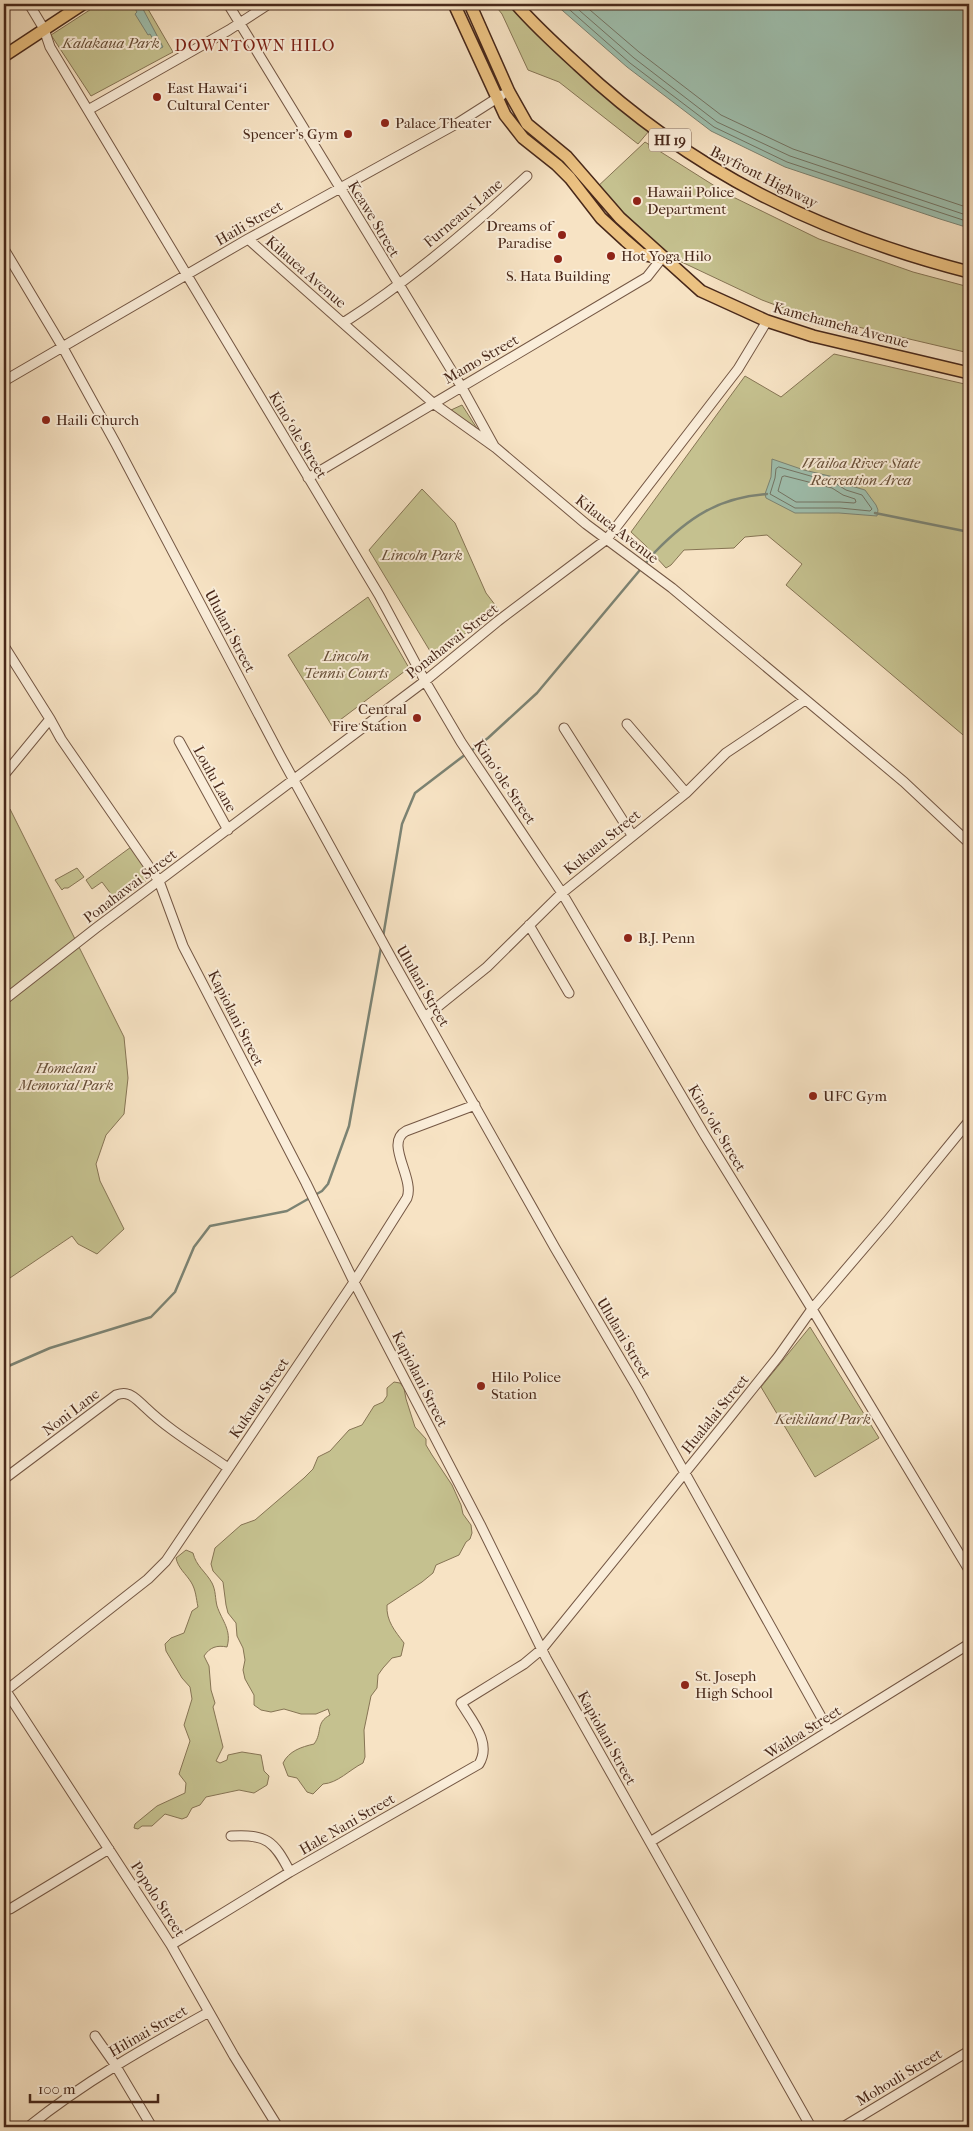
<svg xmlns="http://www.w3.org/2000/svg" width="973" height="2131" font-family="'IM FELL French Canon',serif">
<rect width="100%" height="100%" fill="#f7e3c4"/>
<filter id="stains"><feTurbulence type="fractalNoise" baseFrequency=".004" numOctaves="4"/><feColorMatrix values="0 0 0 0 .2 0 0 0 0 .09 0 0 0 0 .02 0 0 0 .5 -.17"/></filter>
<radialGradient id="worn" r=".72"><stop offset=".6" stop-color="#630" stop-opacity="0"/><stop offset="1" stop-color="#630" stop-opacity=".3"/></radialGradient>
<path fill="#c5c18f" stroke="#867454" d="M99 4H145L173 52 91 96 51 35Z
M494 4H508C551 51 599 91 649 131L638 144 559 82 528 70 502 14Z
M645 142 729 195 819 239 913 272 969 287V353L794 312 762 300 671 257 595 189Z
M834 354 969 385V740L786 585 802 564 767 535 745 537 734 548 684 550 671 565 666 568 645 545 631 532 745 376 781 397Z
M462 405 478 430 451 410Z
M422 489 455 523 486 593 499 610 433 656 369 550Z
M368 597 409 668 332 726 288 655Z
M10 809 124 1037 128 1078 124 1114 106 1135 96 1164 100 1181 124 1229 97 1254 78 1244 72 1236 4 1282V816Z
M131 847 152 876 117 902 102 882 92 889 86 880Z
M77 868 84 877 68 888H64L62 890 55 880Z
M810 1327 879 1438 815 1477 761 1387Z
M394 1382 400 1383 404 1388 406 1399 415 1427 426 1439V1445L432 1455 452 1485 461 1505 463 1514 471 1525 472 1533 470 1539 466 1542 459 1555 436 1565 433 1573 422 1582 387 1605C386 1621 395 1631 404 1643L401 1656 392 1658 383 1668 378 1675 377 1688 371 1696 364 1730 365 1757 363 1763C349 1770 338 1783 323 1784L313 1794 307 1792 297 1778 288 1776 283 1763C289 1751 301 1747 314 1744 323 1732 315 1723 330 1715L328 1709 316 1714H301L284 1709 271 1712 261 1710 254 1705V1695L245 1679 243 1670 245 1660 243 1648 237 1636 236 1623 228 1613 226 1605 223 1582 213 1571 211 1564 215 1548 241 1525 255 1520 304 1478 313 1469 318 1457 330 1451 349 1430 362 1425 374 1406 383 1402 387 1396V1388Z
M186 1550 193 1553C196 1566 206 1572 212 1583 216 1591 215 1598 217 1606 222 1621 232 1630 227 1647 217 1645 210 1647 204 1656L209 1666 211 1690 215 1703 213 1707 223 1747 216 1761 220 1763 227 1760 228 1755 242 1752 261 1755 264 1771 269 1776 267 1785 254 1793 239 1790 206 1797 200 1805 192 1808 187 1817 182 1819 165 1814 152 1826H142L138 1829 134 1828 135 1824 157 1806 185 1793 186 1783 179 1774 190 1741 184 1725 192 1699 190 1687 182 1678 166 1651 165 1644 171 1638 184 1633 192 1611 198 1607C196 1598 196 1590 191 1582 186 1574 178 1568 176 1558Z"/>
<path fill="#9ebfae" stroke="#7c8373" d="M132 4H138L142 10 143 9 163 47 159 49 150 34 148 35 135 14 137 12Z
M555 4H969V228L940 219 785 167 711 131 627 67Z
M772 459 804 470 838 478 848 485 865 490 876 505 878 510 877 516 839 513H795L766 498 765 494 771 477Z"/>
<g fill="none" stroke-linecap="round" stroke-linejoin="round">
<path stroke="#737464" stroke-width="1" d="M563 4 630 63 714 127 787 162 969 222
M572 4 634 58 717 122 790 156 969 216
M583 4 639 52 721 115 793 149 969 208
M779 467 835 483 846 490 862 495 872 509 870 511 840 508H795L770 494 775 478 776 469Z
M785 476 832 488 843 495 855 499 856 502 854 503 840 502H796L778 491 782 477Z"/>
<path stroke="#7c8373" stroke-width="2.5" d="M875 513 969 532
M471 751 488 738 537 693 655 552C688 518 719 497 767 494
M383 937 402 824 415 793 466 754
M4 1368 50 1348 151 1317 175 1292 194 1247 210 1226 287 1211 322 1191 328 1184 349 1126 381 947"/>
<defs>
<path id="minor" d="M29 4 44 29 50 47 379 595 425 681 461 742 562 893 704 1134 812 1309 969 1570
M228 4 461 386 494 446
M88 110 229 30 269 4
M248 239 433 403 496 448 586 524 672 588 904 782 969 843
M4 249 62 346 116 444 280 755 394 963 555 1248 638 1389 829 1731
M343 323C409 281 470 229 527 176
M4 381 248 239 458 123 502 95
M308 478 647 277 662 258
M4 646 50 719 61 739 159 881 183 946 306 1183 354 1282 480 1524 546 1658 811 2127
M627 724 686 793
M564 728 632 835
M179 741 228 830
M4 775 50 719
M529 925 569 993
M4 1000 96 928 425 681 498 621 607 539 738 369 767 321
M425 1017 487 967 562 893 686 793 726 753 805 700
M4 1479 116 1395C119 1394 124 1393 127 1394 134 1395 141 1404 146 1408 171 1432 200 1448 228 1468
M6 1691 171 1945 234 2056 278 2127
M4 1692 148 1579 166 1561 354 1282 407 1198C415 1178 384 1143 406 1131L475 1105
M231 1836C267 1834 274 1841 290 1872
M650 1842 969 1644
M10 1909 109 1849
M171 1945 290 1872 479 1764C492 1743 472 1721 461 1703L524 1664 542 1649 730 1417 778 1357 812 1309 888 1220 969 1121
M95 2036 114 2063 152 2127
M28 2127C84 2082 146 2047 209 2012
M843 2127 969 2051"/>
<path id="major" d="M454 4 505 115 523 138 557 165 570 178 601 218 626 241 641 254 662 258
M470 4 509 92 527 124 567 157 620 218 701 291 767 321 813 336 969 373
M516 4C535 26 556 45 578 65 692 172 818 233 969 272
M4 56 83 4"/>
</defs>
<use href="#minor" stroke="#745744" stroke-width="11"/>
<use href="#major" stroke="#48281a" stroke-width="14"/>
<use href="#minor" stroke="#faedd9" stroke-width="9"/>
<use href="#major" stroke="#ecc282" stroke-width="11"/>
</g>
<g fill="#8f2418" stroke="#faedd9" stroke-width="2">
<circle cx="157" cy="97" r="5"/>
<circle cx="385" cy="123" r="5"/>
<circle cx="348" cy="134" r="5"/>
<circle cx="637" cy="201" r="5"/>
<circle cx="562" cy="235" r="5"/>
<circle cx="611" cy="256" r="5"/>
<circle cx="558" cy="259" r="5"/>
<circle cx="46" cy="420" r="5"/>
<circle cx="417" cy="718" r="5"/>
<circle cx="628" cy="938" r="5"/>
<circle cx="813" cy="1096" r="5"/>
<circle cx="481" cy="1386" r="5"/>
<circle cx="685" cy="1685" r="5"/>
</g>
<g text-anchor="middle" stroke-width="4" stroke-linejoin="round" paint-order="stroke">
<rect fill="#faedd9" stroke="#7d6353" stroke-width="1" x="649" y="128.5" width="42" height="23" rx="4"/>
<g font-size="14" font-weight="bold" fill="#48281a">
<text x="670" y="145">HI 19</text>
</g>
<g font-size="15" font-style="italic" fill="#674e37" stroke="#faedd9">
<text x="111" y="48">Kalakaua Park</text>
<text x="861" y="468">Wailoa River State<tspan x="861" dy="17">Recreation Area</tspan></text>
<text x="422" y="560">Lincoln Park</text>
<text x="346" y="661">Lincoln<tspan x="346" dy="17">Tennis Courts</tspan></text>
<text x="66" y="1073">Homelani<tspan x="66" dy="17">Memorial Park</tspan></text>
<text x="823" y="1424">Keikiland Park</text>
</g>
<g font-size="15" fill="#48281a" stroke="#faedd9" text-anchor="start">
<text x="167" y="93">East Hawaiʻi<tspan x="167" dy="17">Cultural Center</tspan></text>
<text x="395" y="128">Palace Theater</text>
<text x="338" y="139" text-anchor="end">Spencer's Gym</text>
<text x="647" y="197">Hawaii Police<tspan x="647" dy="17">Department</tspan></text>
<text x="552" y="231" text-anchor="end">Dreams of<tspan x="552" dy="17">Paradise</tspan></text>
<text x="621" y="261">Hot Yoga Hilo</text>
<text x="558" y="281" text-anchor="middle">S. Hata Building</text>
<text x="56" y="425">Haili Church</text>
<text x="407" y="714" text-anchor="end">Central<tspan x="407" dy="17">Fire Station</tspan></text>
<text x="638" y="943">B.J. Penn</text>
<text x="823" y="1101">UFC Gym</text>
<text x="491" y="1382">Hilo Police<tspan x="491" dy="17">Station</tspan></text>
<text x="695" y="1681">St. Joseph<tspan x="695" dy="17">High School</tspan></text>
</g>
<g font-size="15" fill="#48281a" stroke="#faedd9">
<text transform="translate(764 177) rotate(27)" y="5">Bayfront Highway</text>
<text transform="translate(463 213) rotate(-40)" y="5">Furneaux Lane</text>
<text transform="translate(374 219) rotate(59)" y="5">Keawe Street</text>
<text transform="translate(249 223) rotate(-30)" y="5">Haili Street</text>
<text transform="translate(306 272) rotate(41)" y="5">Kilauea Avenue</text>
<text transform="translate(841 325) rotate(15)" y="5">Kamehameha Avenue</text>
<text transform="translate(481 359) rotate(-30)" y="5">Mamo Street</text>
<text transform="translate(298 435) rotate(59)" y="5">Kinoʻole Street</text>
<text transform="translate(617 529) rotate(38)" y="5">Kilauea Avenue</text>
<text transform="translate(230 631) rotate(62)" y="5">Ululani Street</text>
<text transform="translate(452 641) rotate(-38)" y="5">Ponahawai Street</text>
<text transform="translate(215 779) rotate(61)" y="5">Loulu Lane</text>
<text transform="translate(505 782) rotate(56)" y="5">Kinoʻole Street</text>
<text transform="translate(602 842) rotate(-39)" y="5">Kukuau Street</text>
<text transform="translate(130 886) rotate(-37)" y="5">Ponahawai Street</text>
<text transform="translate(423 986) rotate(60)" y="5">Ululani Street</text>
<text transform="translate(236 1018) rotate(63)" y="5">Kapiolani Street</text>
<text transform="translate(717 1128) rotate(59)" y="5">Kinoʻole Street</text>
<text transform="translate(624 1338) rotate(59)" y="5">Ululani Street</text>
<text transform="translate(420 1379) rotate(63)" y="5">Kapiolani Street</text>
<text transform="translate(259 1398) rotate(-56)" y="5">Kukuau Street</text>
<text transform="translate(71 1412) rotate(-37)" y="5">Noni Lane</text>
<text transform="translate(715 1414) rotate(-51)" y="5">Hualalai Street</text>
<text transform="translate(803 1732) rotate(-32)" y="5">Wailoa Street</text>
<text transform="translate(607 1738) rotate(61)" y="5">Kapiolani Street</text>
<text transform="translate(347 1824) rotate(-30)" y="5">Hale Nani Street</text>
<text transform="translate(158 1899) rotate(57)" y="5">Popolo Street</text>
<text transform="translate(148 2031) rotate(-30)" y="5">Hilinai Street</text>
<text transform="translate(899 2077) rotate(-31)" y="5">Mohouli Street</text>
</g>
<g font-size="16" letter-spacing="1" fill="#7a1f14" stroke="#faedd9">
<text x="255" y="51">DOWNTOWN HILO</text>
</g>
</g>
<rect width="973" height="2131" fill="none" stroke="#f7e3c4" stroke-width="20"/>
<rect x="5" y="5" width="963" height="2121" fill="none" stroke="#48281a" stroke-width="2.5"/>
<rect x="10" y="10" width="953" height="2111" fill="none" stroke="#48281a"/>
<path d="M30 2094v8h128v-8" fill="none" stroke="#48281a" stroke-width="2.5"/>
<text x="38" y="2094" font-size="15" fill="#48281a" stroke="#faedd9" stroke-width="4" paint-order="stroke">100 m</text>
<rect width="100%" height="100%" filter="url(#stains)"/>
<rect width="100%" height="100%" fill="url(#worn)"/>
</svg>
